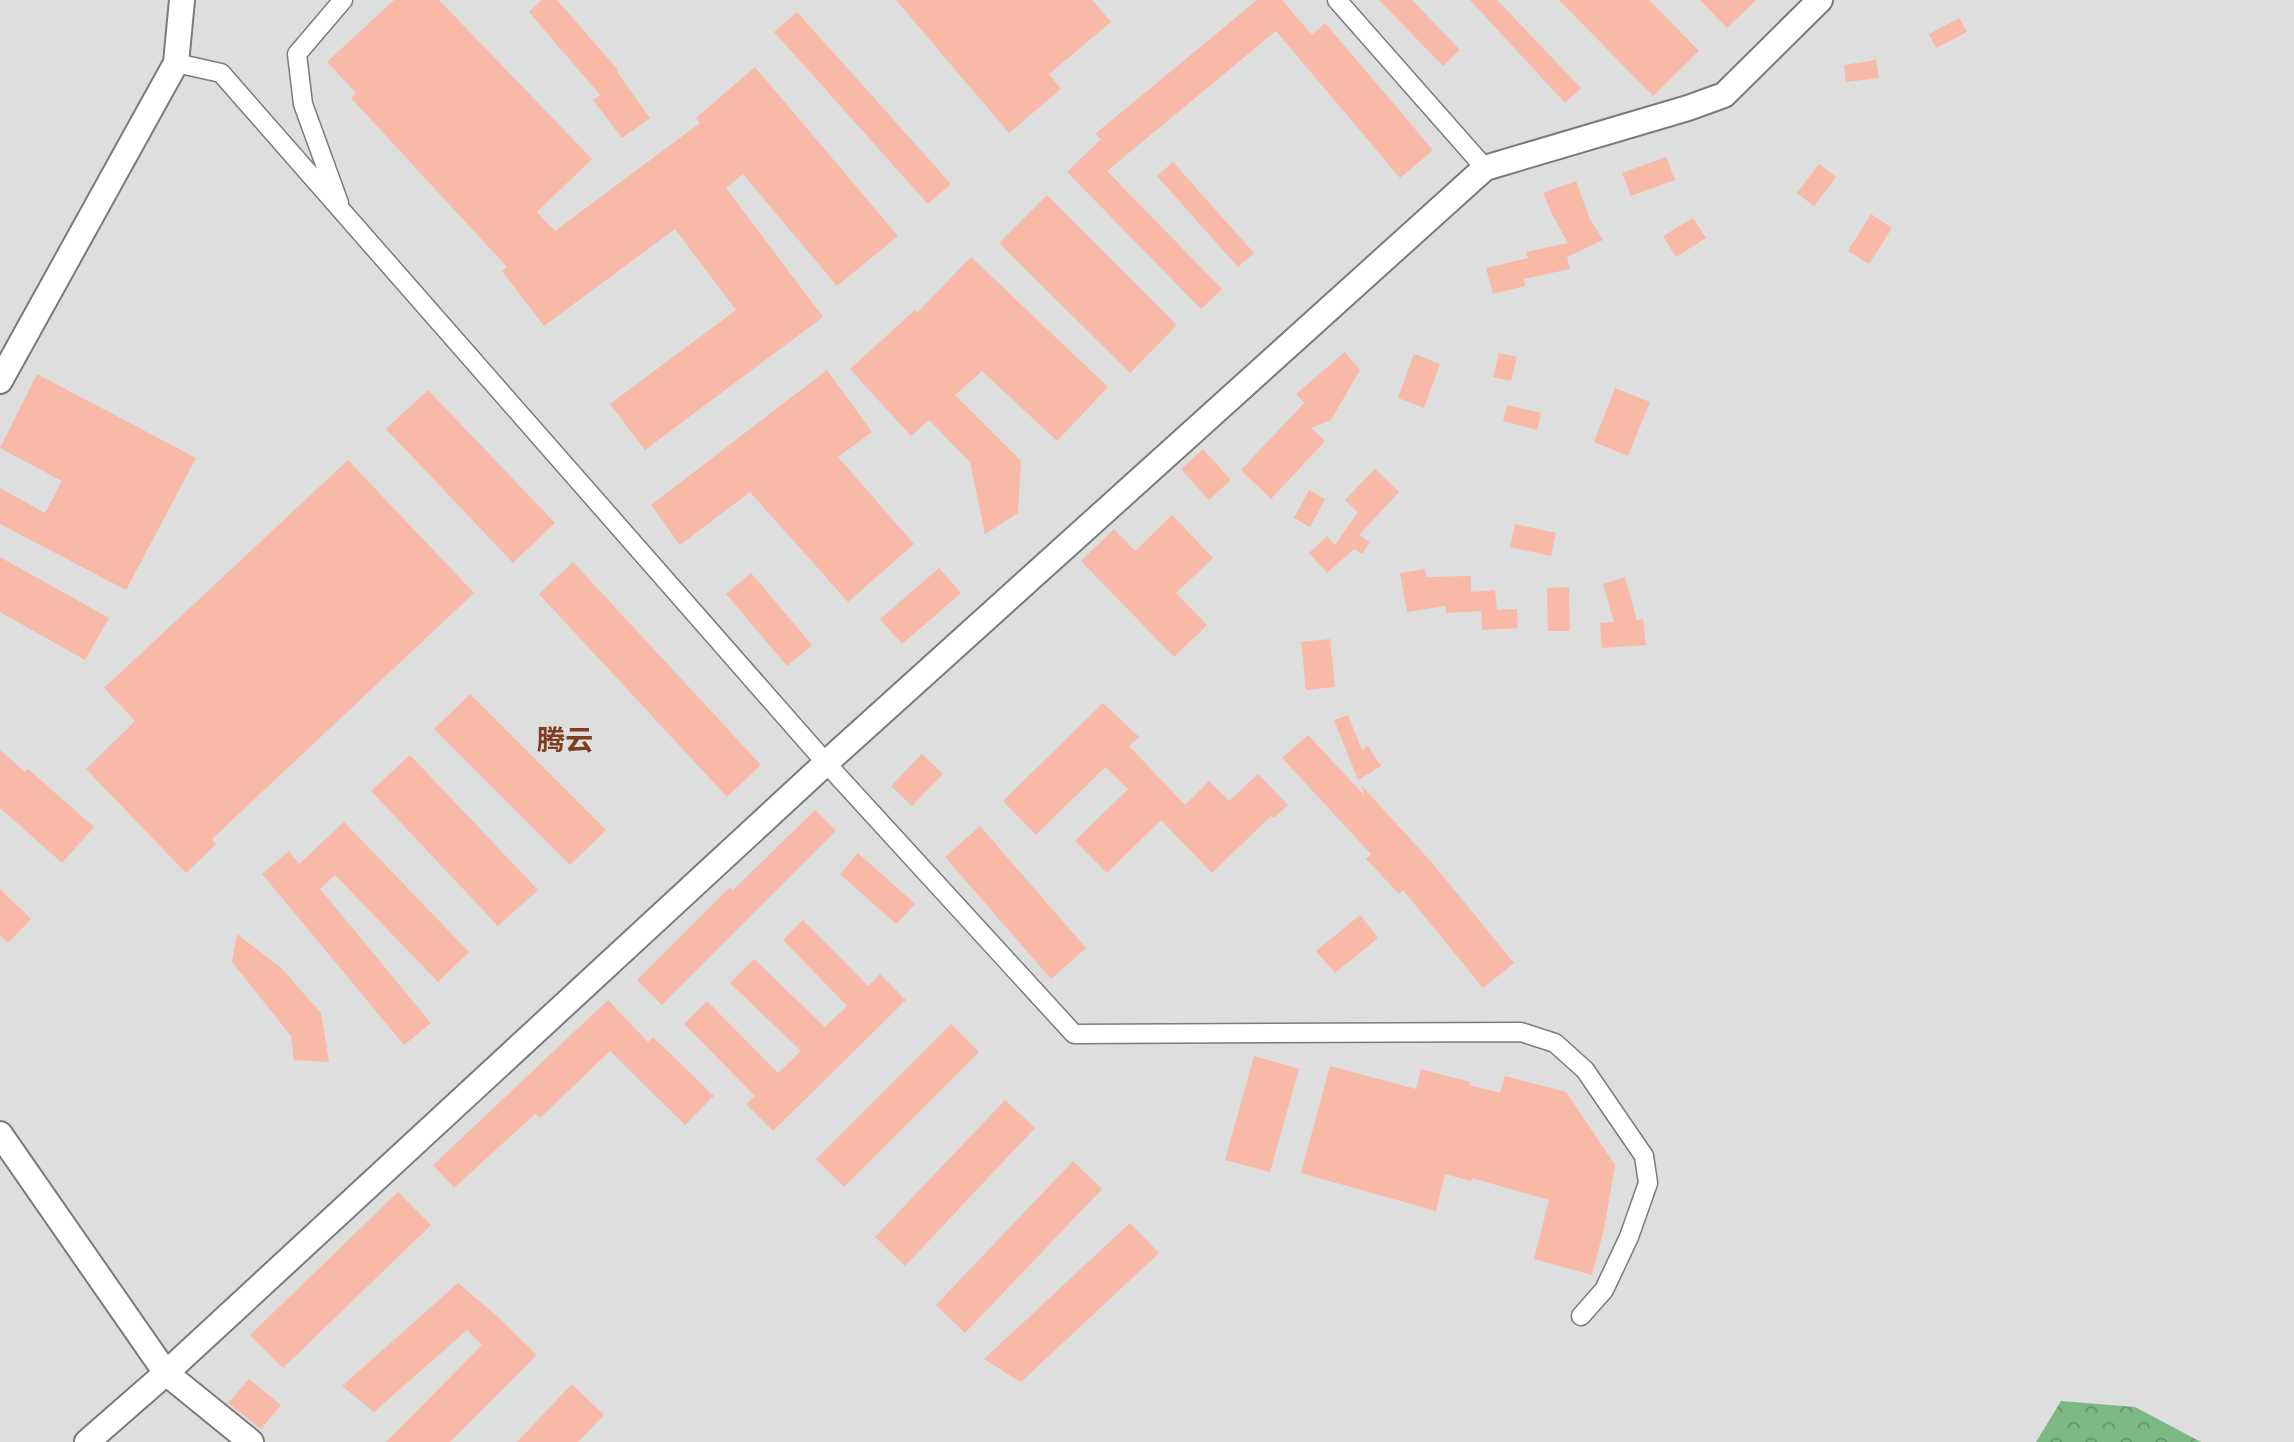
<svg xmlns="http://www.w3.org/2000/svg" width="2294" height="1442" font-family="'Zilla Slab','Noto Sans SC',serif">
<defs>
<pattern id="forest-crowns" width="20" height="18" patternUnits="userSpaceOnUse" patternTransform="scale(1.75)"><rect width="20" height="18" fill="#7bb884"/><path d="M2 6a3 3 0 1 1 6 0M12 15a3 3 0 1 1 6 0" fill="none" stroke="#65956c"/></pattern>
</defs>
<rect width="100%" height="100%" fill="#dededf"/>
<path fill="url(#forest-crowns)" d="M2061 1401 2135 1407 2201 1442H2036Z"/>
<path fill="#f8b9a7" d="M394 0H439L592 159 537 212 555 231 700 123 696 118 755 67 898 236 837 286 743 174 726 188 823 317 645 450 610 404 736 310 675 229 544 326 502 271 507 267 351 98 356 93 327 62Z
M542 0H557L618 70 617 72 650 118 622 138 593 100 600 95 529 12Z
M896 0H1092L1111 22 1049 74 1061 89 1009 133Z
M1257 0H1282L1312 35 1325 23 1433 150 1400 178 1276 31 1107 171 1222 289 1201 309 1067 172 1101 139 1095 134Z
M1379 0H1412L1460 50 1443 66Z
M1470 0H1497L1581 88 1565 103Z
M1559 0H1649L1699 51 1653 96Z
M1700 0H1756L1727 28Z
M797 12 951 184 928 204 774 32Z
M1959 18 1967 32 1936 48 1929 34Z
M1876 60 1879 78 1846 82 1844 65Z
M1666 157 1675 180 1631 196 1622 173Z
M1173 162 1254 253 1238 267 1157 176Z
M1819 164 1836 177 1814 206 1797 193Z
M1576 181 1590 219 1603 240 1567 257 1570 269 1524 279 1525 286 1493 294 1486 268 1528 258 1526 252 1568 243 1552 214 1543 193Z
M1047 195 1177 325 1130 373 999 243Z
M1871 214 1892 228 1869 264 1848 251Z
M1693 218 1706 238 1676 257 1663 236Z
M971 257 1108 387 1057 441 982 371 955 395 1021 461 1018 513 985 534 970 462 929 420 911 436 850 369 915 310 918 312Z
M1345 352 1360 370 1331 420 1311 428 1325 441 1271 499 1241 470 1304 403 1296 394Z
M1499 353 1517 357 1511 381 1493 377Z
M1414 354 1440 364 1424 408 1398 398Z
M827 370 872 432 838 457 914 544 848 602 750 492 680 545 651 505Z
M37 374 196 458 126 590 0 524V488L45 513 62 481 0 448Z
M1615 388 1650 402 1628 456 1594 442Z
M428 390 555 523 513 563 386 429Z
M1507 405 1541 413 1537 430 1503 421Z
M1203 449 1231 480 1209 500 1181 469Z
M348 460 474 593 212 839 216 844 186 873 86 769 135 721 104 688Z
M1375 469 1399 492 1359 535 1370 542 1362 554 1354 549 1327 573 1309 553 1327 536 1335 545 1358 512 1345 500Z
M1309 490 1325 499 1310 527 1294 518Z
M1172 515 1213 558 1176 593 1207 625 1174 657 1081 561 1114 529 1135 551Z
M1515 524 1556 533 1551 556 1510 547Z
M0 557 109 618 85 660 0 612Z
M573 562 761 765 727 797 539 594Z
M939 568 961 593 902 644 880 619Z
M1425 569 1426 577 1471 576V592L1495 590 1497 610 1517 609 1518 628 1482 630 1481 611 1446 613V606L1407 612 1400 573Z
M751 573 812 645 787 666 726 594Z
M1625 577 1637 620 1643 619 1646 645 1602 648 1600 623 1614 622 1603 584Z
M1569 587 1570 631H1548L1547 588Z
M1330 639 1335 687 1306 690 1301 642Z
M470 694 606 830 570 865 434 729Z
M1103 703 1139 737 1129 746 1185 805 1209 781 1229 801 1258 774 1288 805 1274 818 1271 816 1212 873 1161 820 1107 873 1075 841 1128 789 1105 767 1036 835 1003 801Z
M1348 715 1362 750 1368 746 1381 766 1358 780 1334 720Z
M1308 735 1364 795 1362 786 1433 864 1514 963 1483 988 1403 890 1399 894 1366 859 1371 854 1282 758Z
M0 750 25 772 28 769 94 827 62 863 0 808Z
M922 754 943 774 912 806 891 786Z
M410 755 538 890 498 926 371 791Z
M815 810 836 831 662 1005 637 980 730 887 733 890Z
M344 822 469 952 438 982 335 875 320 889 431 1023 404 1045 262 874 289 851 299 864Z
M980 826 1086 948 1051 979 945 857Z
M858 853 915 904 896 924 840 874Z
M0 889 31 919 8 943 0 935Z
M1360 915 1378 938 1335 973 1316 951Z
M803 920 868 986 880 974 906 1000 773 1131 746 1104 755 1096 684 1024 707 1001 778 1073 801 1051 730 983 754 959 825 1027 847 1006 783 940Z
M237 934 281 968 321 1013 329 1062 294 1060 291 1036 232 962Z
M608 1000 648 1042 653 1037 714 1096 685 1125 610 1051 540 1118 535 1114 454 1188 433 1165Z
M951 1024 979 1052 844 1187 816 1159Z
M1254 1056 1299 1069 1270 1172 1225 1160Z
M1330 1066 1416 1089 1421 1069 1470 1082 1469 1085 1500 1093 1505 1076 1566 1092 1615 1165 1604 1229 1592 1275 1534 1259 1549 1200 1472 1178 1471 1181 1445 1174 1436 1211 1301 1173Z
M1005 1100 1035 1128 905 1266 875 1237Z
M1073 1161 1102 1189 965 1333 936 1305Z
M398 1192 431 1225 283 1368 250 1335Z
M1130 1223 1159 1253 1021 1382 984 1359Z
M458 1283 498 1317 537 1355 450 1442H386L482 1345 467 1330 374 1412 342 1386Z
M249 1379 281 1405 261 1429 228 1403Z
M572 1384 604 1415 578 1442H517Z"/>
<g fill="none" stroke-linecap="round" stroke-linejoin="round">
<defs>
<path id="street" d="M1337 0 1485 168
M176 63 221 73 826 763 1074 1034 1521 1032 1555 1043 1585 1070 1644 1156 1648 1183 1629 1237 1604 1290 1581 1316
M339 203 303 104 297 54 343 0"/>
<path id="secondary" d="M0 381 176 63 182 0
M0 1134 166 1373 251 1442
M87 1442 166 1373 826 763 1485 168 1688 108 1724 95 1820 0"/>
</defs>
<use href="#street" stroke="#7b7b7c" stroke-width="21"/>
<use href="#secondary" stroke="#7b7b7c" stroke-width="28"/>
<use href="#street" stroke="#fff" stroke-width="18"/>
<use href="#secondary" stroke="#fff" stroke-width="24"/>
</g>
<g text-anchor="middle" stroke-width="7" stroke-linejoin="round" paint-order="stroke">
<g font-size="28" font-weight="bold" fill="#7f3d22" stroke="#dededf">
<text x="565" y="750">腾云</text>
</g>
</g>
</svg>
